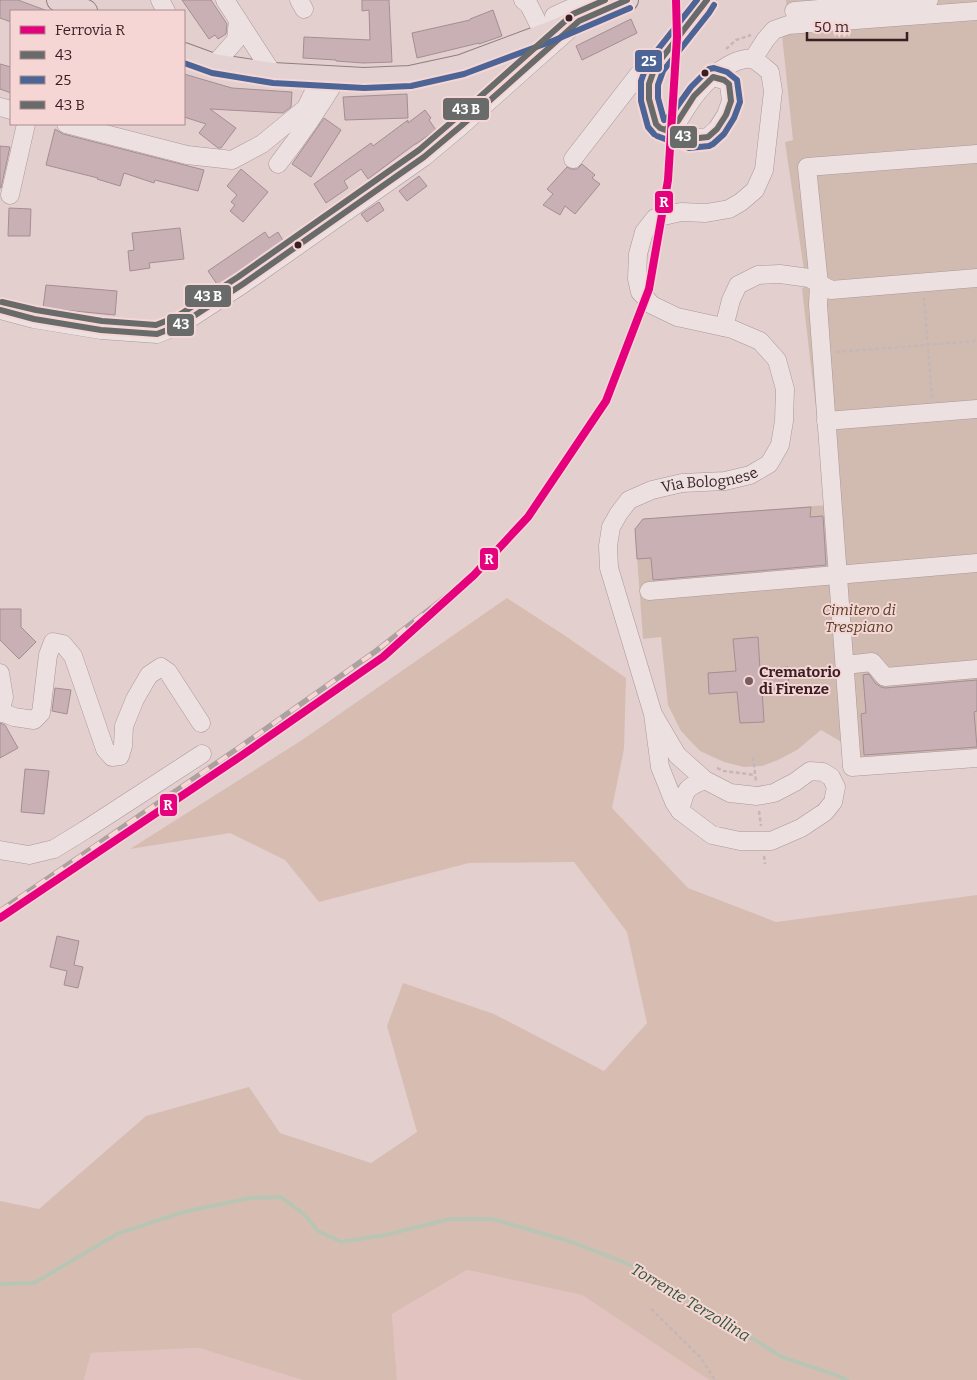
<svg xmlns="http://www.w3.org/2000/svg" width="977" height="1380" font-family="Bitter,serif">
<rect width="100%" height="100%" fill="#e4cfcf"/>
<path fill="#e3c3c0" d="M467 1270 582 1295 709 1380H397L392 1314Z
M199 1348 302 1380H84L91 1353Z"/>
<path fill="#d7bdb1" d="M507 598 564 635 626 678 624 749 612 808 688 888 776 922 977 895V1380H709L582 1295 467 1270 392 1314 397 1380H302L199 1348 91 1353 84 1380H0V1201L39 1209 146 1116 249 1087 280 1133 371 1163 417 1132 387 1026 403 983 494 1014 604 1071 647 1023 627 932 574 862 469 863 319 902 285 860 230 833 130 849 302 740Z"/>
<path fill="#d1bbb1" d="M786 0H977V764L850 771 845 744 821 730 797 750 778 760 762 766 744 767 724 762 700 751 681 731 668 705 661 637 643 639 635 529 643 519 827 505 802 289 809 282 804 270 785 142 793 140 782 35 788 34Z"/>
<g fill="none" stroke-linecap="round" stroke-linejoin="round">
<path stroke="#b9c5b4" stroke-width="4" d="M0 1284 34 1283 119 1233 184 1212 250 1198 281 1197 305 1215 318 1231 341 1242 385 1235 450 1219H492L572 1242 641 1269 782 1357 836 1375 847 1380"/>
</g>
<path fill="#c8b0b4" stroke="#a58e91" d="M0 0H18L45 10V11H11V22L0 18Z
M182 0H211L227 24 226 34 218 39 215 35 209 39Z
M362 0H389L392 62 363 63 336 61V60L303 58 304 37 370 40 369 10 362 11Z
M493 10 502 36 479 44V43L417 58 412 33 470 20V19Z
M631 19 637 33 582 60 576 46Z
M0 64 11 67V93L0 89Z
M184 74 232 88 292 92 291 107 283 113 210 109 236 128 221 148H218L199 133 206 124 184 117Z
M407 94 408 118 345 120 343 97Z
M425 110 431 118 429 120 436 130 416 144H415L368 179 361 169 344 181 348 188 326 203 314 184 371 143 373 146 408 120V123Z
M324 118 341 130 311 177 292 164Z
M55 129 63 134 204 170 198 191 155 180 154 183 124 173 120 186 97 179 98 178 46 165Z
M0 146 10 147 1 188H0Z
M582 164 595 175 592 178 600 184 575 214 565 206 560 215 543 205 553 194 547 189 567 167 571 169H577Z
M241 169 268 192 243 222 230 211 235 205 231 202 237 195 227 186Z
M419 176 427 186 407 201 399 191Z
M379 202 384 210 367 222 361 214Z
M9 208 31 209 30 236H8Z
M180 228 184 259 149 263 150 268 130 271 128 251 134 250 132 233Z
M265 232 269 238 278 232 284 242 219 287 208 271Z
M46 285 117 291 115 315 43 308Z
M811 507 810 517 823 516 826 565 653 580 651 558 637 559 635 529 643 519Z
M0 609H21V627L36 642 19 659 0 640Z
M758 637 760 669 788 667 789 688 762 690 764 722 740 723 737 692 709 694 708 673 736 671 733 639Z
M869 674 875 683 881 687 885 688 977 680V711L974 712 977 747 864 755 861 714 866 713 863 675Z
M55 688 71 690 67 714 52 711Z
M0 723 5 725 18 748 0 758Z
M25 769 49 771 44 814 21 812Z
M57 936 79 941 74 965 83 967 78 988 64 985 67 971 50 967Z"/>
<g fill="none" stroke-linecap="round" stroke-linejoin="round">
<defs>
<g id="minor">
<path d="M160 0 166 11"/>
<path d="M225 0 273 74"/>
<path d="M299 0 304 9"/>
<path d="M523 0 529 5 544 35"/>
<path d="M707 0 702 8 655 67 649 84V99L656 124 660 128 690 139 708 137 717 129 726 115 731 101 729 84 724 80 713 77"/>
<path d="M794 11 929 0"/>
<path d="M560 28 554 16 589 0"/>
<path d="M753 59 766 39 774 30 788 25 977 11"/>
<path d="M214 65 236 40 238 20"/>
<path d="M0 107 11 110"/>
<path d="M66 124 187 155 232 160 262 144 306 108 321 77"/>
<path d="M977 154 807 167 819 284 818 305 852 767 977 758"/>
<path d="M573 159 638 75 655 67"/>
<path d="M278 164C300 136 319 108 337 78"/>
<path d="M10 195 26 124"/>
<path d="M0 310 34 319 101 330 157 334 180 325 243 284 424 157 461 126 571 28"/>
<path d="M724 327 731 300 738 285 758 275 780 274 809 278 831 290 977 278"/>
<path d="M826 421 977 409"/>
<path d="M649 591 977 563"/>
<path d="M845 665 872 662 885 677 977 669"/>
<path d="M0 673 4 697 0 713"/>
<path d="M1 712 14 717 34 720 41 713 48 655 53 642 63 644 73 656 105 749 112 757 120 756 123 746 124 726 135 699 149 675 161 667 168 672 201 723"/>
<path id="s1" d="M653 714 677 755 705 780 730 793 757 796 774 793 795 782 810 771 823 772 831 777 836 787 833 802 825 812 801 828 771 841H740L712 835 680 811 674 802 660 767 653 714 609 568 608 546 611 527 619 513 629 500 652 490 682 483 725 481 750 475 769 464 780 445 784 421 785 389 777 360 760 341 732 329 677 317 652 305 640 292 637 279 638 254 644 232 655 218 681 212 706 213 729 209 741 202 755 190 764 170 773 91 770 72C765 68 760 63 754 60 748 57 741 60 735 62 717 70 700 87 689 104 680 116 682 121 666 129"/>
<path d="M680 811C685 791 685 787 705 780"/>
<path d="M0 850 29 855 54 849 85 830 202 754"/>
</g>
<path id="major" d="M58 0 86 11
M184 54 214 65 273 74 364 79 410 77 461 66 552 32 627 0"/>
</defs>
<use href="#minor" stroke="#aa9799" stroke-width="19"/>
<use href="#major" stroke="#8f7e80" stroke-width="24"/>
<path stroke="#c5b7b7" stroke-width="2.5" stroke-dasharray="4 2.5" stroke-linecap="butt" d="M726 49 736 40 751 35
M924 297 932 398
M836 352 977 341
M753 757 756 781
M717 768 724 771 755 775
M759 811 761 826
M764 856 765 864
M651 1309 700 1357 715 1380"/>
<use href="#minor" stroke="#ece0e0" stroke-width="18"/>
<use href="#major" stroke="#e4d2d2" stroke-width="22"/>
<defs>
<path id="rail" d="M0 911 240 747 376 651 474 575"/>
</defs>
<use href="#rail" stroke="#ada0a1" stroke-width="5.5"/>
<use href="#rail" stroke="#f5d6d5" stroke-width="4" stroke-dasharray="11" stroke-linecap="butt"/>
<defs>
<path id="bus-1" d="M666 129 678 121 694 96 713 77 724 80 729 84 731 101 726 115 717 129 708 137 690 139 660 128 656 124 649 99V84L655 67 707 0
M0 310 34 319 101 330 157 334 180 325 243 284 424 157 461 126 579 21 627 0"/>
<path id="bus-2" d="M184 63 212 73 273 83 364 88 411 86 464 74 555 40 630 8
M654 134 648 127 641 101V81L648 62 697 0
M657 136 689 148 709 146 713 144 724 134 734 118 740 102 737 80 727 72 714 68 709 69 691 87 671 115 664 120 658 98V85L663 71 709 13 714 5"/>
<path id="bus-3" d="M2 302 36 310 102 321 156 325 176 317 238 277 419 150 455 119 573 14 605 0"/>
</defs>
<use href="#bus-1" stroke="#f5d6d5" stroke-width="10"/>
<use href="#bus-2" stroke="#f5d6d5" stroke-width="10"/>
<use href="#bus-3" stroke="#f5d6d5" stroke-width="10"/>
<use href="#bus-1" stroke="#696a6a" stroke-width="6"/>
<use href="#bus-2" stroke="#4c6596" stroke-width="6"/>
<use href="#bus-3" stroke="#696a6a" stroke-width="6"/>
<defs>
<path id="rail-1" d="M0 918 241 756 383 657 474 575 528 517 606 401 649 289 668 180 677 37 676 0"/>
</defs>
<use href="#rail-1" stroke="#f5d6d5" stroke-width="11"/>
<use href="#rail-1" stroke="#e5007d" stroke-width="8"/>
</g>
<g fill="#391f24" stroke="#f5d6d5" stroke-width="2">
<circle cx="569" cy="18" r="4.5"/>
<circle cx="705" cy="73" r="4.5"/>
<circle cx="298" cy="245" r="4.5"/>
</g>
<circle fill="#755d60" stroke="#f5d6d5" stroke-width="2" cx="749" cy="681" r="5"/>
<g text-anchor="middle" stroke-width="4" stroke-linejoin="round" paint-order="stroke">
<g font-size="15" fill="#391f24" stroke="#f5d6d5">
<text dy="5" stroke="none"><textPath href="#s1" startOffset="835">Via Bolognese</textPath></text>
</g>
<g font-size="15" font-style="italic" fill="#554126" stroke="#f5d6d5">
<text x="859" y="615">Cimitero di<tspan x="859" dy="17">Trespiano</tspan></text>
</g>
<g font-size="15" font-weight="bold" fill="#391f24" stroke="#f5d6d5" text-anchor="start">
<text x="759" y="677">Crematorio<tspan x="759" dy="17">di Firenze</tspan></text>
</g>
<g font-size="16" font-style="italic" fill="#2f5839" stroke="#f5d6d5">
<text transform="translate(691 1302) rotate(31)" y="6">Torrente Terzollina</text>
</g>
</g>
<g stroke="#f5d6d5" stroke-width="2">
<rect x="634" y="49" width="29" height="24" rx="5" fill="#4c6596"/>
<rect x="442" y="97" width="48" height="24" rx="5" fill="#696a6a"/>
<rect x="669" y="125" width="29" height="24" rx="5" fill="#696a6a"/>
<rect x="654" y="190" width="20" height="24" rx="5" fill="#e5007d"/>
<rect x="184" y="284" width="48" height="24" rx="5" fill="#696a6a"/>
<rect x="166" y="313" width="29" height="24" rx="5" fill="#696a6a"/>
<rect x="479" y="547" width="20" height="24" rx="5" fill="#e5007d"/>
<rect x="159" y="793" width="19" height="24" rx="5" fill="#e5007d"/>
</g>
<g font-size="14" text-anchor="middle" font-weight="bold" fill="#fff">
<text x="649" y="66">25</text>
<text x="466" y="114">43 B</text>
<text x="683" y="141">43</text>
<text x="664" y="207">R</text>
<text x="208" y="301">43 B</text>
<text x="181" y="329">43</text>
<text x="489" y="564">R</text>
<text x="168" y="810">R</text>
</g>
<rect x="10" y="10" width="175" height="115" fill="#f5d6d5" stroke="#aa8d8e"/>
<rect x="20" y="26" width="25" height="8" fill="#e5007d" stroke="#aa8d8e"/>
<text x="55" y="35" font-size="15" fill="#391f24">Ferrovia R</text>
<rect x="20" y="51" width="25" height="8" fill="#696a6a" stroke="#aa8d8e"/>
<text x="55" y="60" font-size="15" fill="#391f24">43</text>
<rect x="20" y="76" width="25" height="8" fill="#4c6596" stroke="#aa8d8e"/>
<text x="55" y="85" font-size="15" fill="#391f24">25</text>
<rect x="20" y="101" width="25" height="8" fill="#696a6a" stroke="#aa8d8e"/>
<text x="55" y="110" font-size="15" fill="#391f24">43 B</text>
<path d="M807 32v8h100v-8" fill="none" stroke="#391f24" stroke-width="2.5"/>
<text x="814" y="32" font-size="15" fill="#391f24" stroke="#f5d6d5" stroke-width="4" paint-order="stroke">50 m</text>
</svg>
